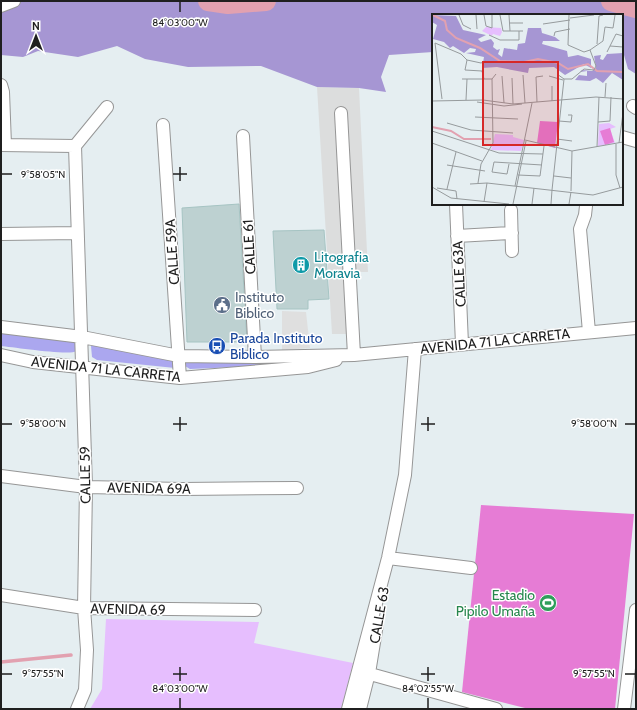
<svg xmlns="http://www.w3.org/2000/svg" width="637" height="710" font-family="Cabin,sans-serif">
<rect width="100%" height="100%" fill="#e5eef1"/>
<path fill="#dcdddd" d="M317 87 359 88 368 272H356L357 334H332Z"/>
<path fill="#aba7ef" d="M1 332 76 342V351C71 356 12 347 1 346Z
M94 344 177 358 175 368 97 360 92 357 91 346Z
M186 359 290 362 288 365 190 369 185 366Z"/>
<path fill="#a696d3" d="M1 1H636V74L628 69 624 55 622 54V15H433V52L389 55 381 77 386 92 359 88 317 87 261 66 188 67 145 59 117 46 78 57 38 51 23 57 1 55Z"/>
<path fill="#e6befe" d="M106 619 259 622 254 643 353 663 341 709H90L102 689Z"/>
<path fill="#e67cd5" d="M481 505 634 514 615 709H529L462 692Z"/>
<path fill="#dfdfdf" d="M282 311 306 312 310 348 282 350Z"/>
<g fill="none" stroke-linecap="round" stroke-linejoin="round">
<path stroke="#e2a1b0" stroke-width="3.5" d="M1 662 71 655"/>
<path stroke="#e2a1b0" stroke-width="20" d="M208 1 228 4 266 1
M611 1 636 8"/>
</g>
<path fill="#bdd1d1" stroke="#a6c4c3" d="M239 204 247 342H187L182 208Z
M324 230 329 299 308 300V309H277L273 231Z"/>
<g fill="none" stroke-linecap="round" stroke-linejoin="round">
<defs>
<path id="minor" d="M1 6 14 1
M1 85 3 92 5 145
M633 106 636 108
M341 113 354 355
M163 125 180 378
M243 136 255 357
M622 137 636 141
M1 145 75 146
M456 204 462 344
M586 206 585 215 580 229 589 332
M511 210 512 251
M1 234 77 233
M457 236 512 233
M1 327 82 337 179 356 255 357 354 355 636 328
M1 355 33 362 180 378 308 367 336 360
M1 476 86 487 182 489 297 488
M388 558 471 568
M1 595 84 608 255 610
M363 672 496 709
M77 709 85 690 87 650 84 608 86 487 75 146 107 107
M348 709 388 558 405 475 415 349
M360 709 369 673 377 624
M624 709 636 610"/>
</defs>
<use href="#minor" stroke="#969696" stroke-width="14"/>
<use href="#minor" stroke="#fff" stroke-width="12"/>
</g>
<path fill="none" stroke="#1f1f1f" stroke-width="1.5" d="M180 2V12M180 167V181M2 174H12M173 174H187M180 417V431M428 417V431M2 424H12M173 424H187M421 424H435M625 424H635M180 667V681M428 667V681M2 674H12M173 674H187M421 674H435M625 674H635M180 698V708M428 698V708"/>
<defs>
<symbol id="building-disc" viewBox="-11 -11 22 22"><circle r="9.5" fill="#0f9aa8" stroke="#fff"/><path d="M-4-6H4V6H1V3H-1V6H-4ZM-2.5-4.3h1.7v1.8h-1.7ZM.8-4.3h1.7v1.8H.8ZM-2.5-1h1.7V.8h-1.7ZM.8-1h1.7V.8H.8Z" fill="#fff"/></symbol>
<symbol id="civic-disc" viewBox="-11 -11 22 22"><circle r="9.5" fill="#5c6f8a" stroke="#fff"/><path d="M-.6-6.5H3V-4.5H.6V-3L4-1V1h2V6H-6V1h2V-1L-.6-3ZM-1.2 2.5V6h2.4V2.5Z" fill="#fff"/></symbol>
<symbol id="bus-disc" viewBox="-11 -11 22 22"><circle r="9.5" fill="#1a4fb4" stroke="#fff"/><path d="M-5-6H5V4H4V6H2V4H-2V6H-4V4H-5ZM-3.5-4V0h7V-4ZM-3.5 1.2v1.5H-2V1.2ZM2 1.2v1.5H3.5V1.2Z" fill="#fff"/></symbol>
<symbol id="stadium-disc" viewBox="-11 -11 22 22"><circle r="9.5" fill="#2e9e5b" stroke="#fff"/><path d="M0-5a6.5 5 0 1 0 0 10a6.5 5 0 1 0 0-10ZM-3.5-1.8h7v3.6h-7Z" fill="#fff"/></symbol>
</defs>
<g fill-rule="evenodd">
<use href="#building-disc" x="291" y="255" width="20" height="20"/>
<use href="#civic-disc" x="212" y="295" width="20" height="20"/>
<use href="#bus-disc" x="207" y="336" width="20" height="20"/>
<use href="#stadium-disc" x="538" y="593" width="20" height="20"/>
</g>
<g text-anchor="middle" stroke-width="3" stroke-linejoin="round" paint-order="stroke">
<g font-size="14" fill="#1f1f1f" stroke="#fff">
<text transform="translate(249 247) rotate(-93)" y="5">CALLE 61</text>
<text transform="translate(172 252) rotate(-94)" y="5">CALLE 59A</text>
<text transform="translate(459 274) rotate(-93)" y="5">CALLE 63A</text>
<text transform="translate(495 341) rotate(-6)" y="5">AVENIDA 71 LA CARRETA</text>
<text transform="translate(106 369) rotate(6)" y="5">AVENIDA 71 LA CARRETA</text>
<text transform="translate(85 475) rotate(-91)" y="5">CALLE 59</text>
<text transform="translate(149 488) rotate(1)" y="5">AVENIDA 69A</text>
<text transform="translate(128 609) rotate(1)" y="5">AVENIDA 69</text>
<text transform="translate(379 615) rotate(-80)" y="5">CALLE 63</text>
</g>
<g font-size="14" fill="#0d838f" stroke="#fff" text-anchor="start">
<text x="314" y="262">Litografia<tspan x="314" dy="16">Moravia</tspan></text>
</g>
<g font-size="14" fill="#4e5e75" stroke="#fff" text-anchor="start">
<text x="235" y="302">Instituto<tspan x="235" dy="16">Biblico</tspan></text>
</g>
<g font-size="14" fill="#164399" stroke="#fff" text-anchor="start">
<text x="230" y="343">Parada Instituto<tspan x="230" dy="16">Biblico</tspan></text>
</g>
<g font-size="14" fill="#27864d" stroke="#fff" text-anchor="end">
<text x="535" y="600">Estadio<tspan x="535" dy="16">Pipilo Umaña</tspan></text>
</g>
</g>
<g transform="translate(432 14)">
<rect width="191" height="191" fill="#e5eef1"/>
<path d="M0 1 24 2 31 16 54 21 46 25 49 28 59 25 62 29 61 33 65 36 68 35 66 40 70 43 72 34 85 36 86 30 93 29 96 14H109L110 19 123 23 128 27H111L110 30 135 37 136 43 146 41 159 45V54L152 50 133 61 122 53 97 54 96 59 65 53 50 54 52 43 34 39 43 38 44 35 38 34 32 39 21 32 18 34 12 28 1 25 5 11 0 8ZM191 39V66L180 59 171 69 164 64 158 67 143 66 147 61 155 62V57L148 58 150 56 160 57 164 54 162 42 169 41 168 45 171 46 175 40Z" fill="#a696d3"/>
<path d="M54 13 69 14 70 18 68 22 61 20 60 22 50 17ZM177 109 184 113 178 115 183 129 166 132 167 110ZM63 120 81 121V123L92 126 89 137 59 136Z" fill="#e6befe"/>
<path d="M108 107 126 108 123 134 105 129ZM178 114 182 128 173 131 168 117Z" fill="#e67cd5"/>
<path fill="none" stroke="#e2a1b0" stroke-width="2" d="M1 1 13 7 15 16 24 24 48 34 68 47 92 48 106 45 126 49 136 55 156 50 165 57 191 58M0 113 19 117 32 125H59"/>
<path fill="none" stroke="#969b9d" stroke-width="1" d="M27 1 31 11 39 15M44 1 45 15M52 1 54 12 60 14V1M68 1 71 17H91M77 1 78 17M137 1 136 31 152 38 158 36M138 4 162 1M78 9H91M111 10 138 6M57 21 68 26H87V17M122 22 123 18 138 15M165 30 167 2 171 1M178 32 191 33M158 36 171 27 173 13 181 14 183 1M175 38 184 20 191 22M35 46 33 56 50 57 52 65M125 60 132 65H140L152 55 162 56 164 52 158 36M91 61 93 89M70 62 72 89M117 62 131 66M80 64 81 90M30 65H60M120 72V87M173 83 174 69M10 85 3 29 29 40 35 46 49 49 54 47M34 86 35 65M0 87 51 86 81 90 164 83 191 85M45 88 72 92 90 90M105 88 104 63 111 62M43 103 86 105M127 107 139 108 140 101H136M166 108 178 107 179 83M15 109 39 116 81 119M0 117 67 139 111 140M125 125 140 127M93 126 140 137 191 128M0 129 50 147M187 129 191 99M184 130V161L188 174M165 133 167 83M77 150 75 160 60 158 62 148 110 151M15 151 53 157M86 161 108 162 112 132M122 162 139 164M46 169 49 150 61 129 60 65 64 60M38 170 55 169M83 172 100 89M0 173 19 184 77 190M5 174 24 177 25 185M15 175 24 138M120 176 132 65M139 177 140 137M52 188 55 169 161 181 191 173M81 190 94 127M100 190 102 174M119 190 120 176M137 190 139 178"/>
<path fill="#d62828" fill-opacity="0.15" stroke="#d62828" stroke-width="2" d="M51 48H126V131H51Z"/>
<rect width="191" height="191" fill="none" stroke="#1f1f1f" stroke-width="2"/>
</g>
<g font-size="10" text-anchor="middle" fill="#1f1f1f" stroke="#fff" stroke-width="3" stroke-linejoin="round" paint-order="stroke">
<text x="180" y="26">84°03'00"W</text>
<text x="43" y="178">9°58'05"N</text>
<text x="43" y="427">9°58'00"N</text>
<text x="594" y="427">9°58'00"N</text>
<text x="43" y="677">9°57'55"N</text>
<text x="594" y="677">9°57'55"N</text>
<text x="180" y="692">84°03'00"W</text>
<text x="428" y="692">84°02'55"W</text>
</g>
<rect width="637" height="710" fill="none" stroke="#1f1f1f" stroke-width="4"/>
<g transform="translate(36 36)" stroke="#ffffff" stroke-width="3" paint-order="stroke">
<path d="M0-3L7 15L0 10L-7 15Z" fill="#1f1f1f"/>
<text y="-6" font-size="11" font-weight="bold" text-anchor="middle" fill="#1f1f1f">N</text>
</g>
</svg>
